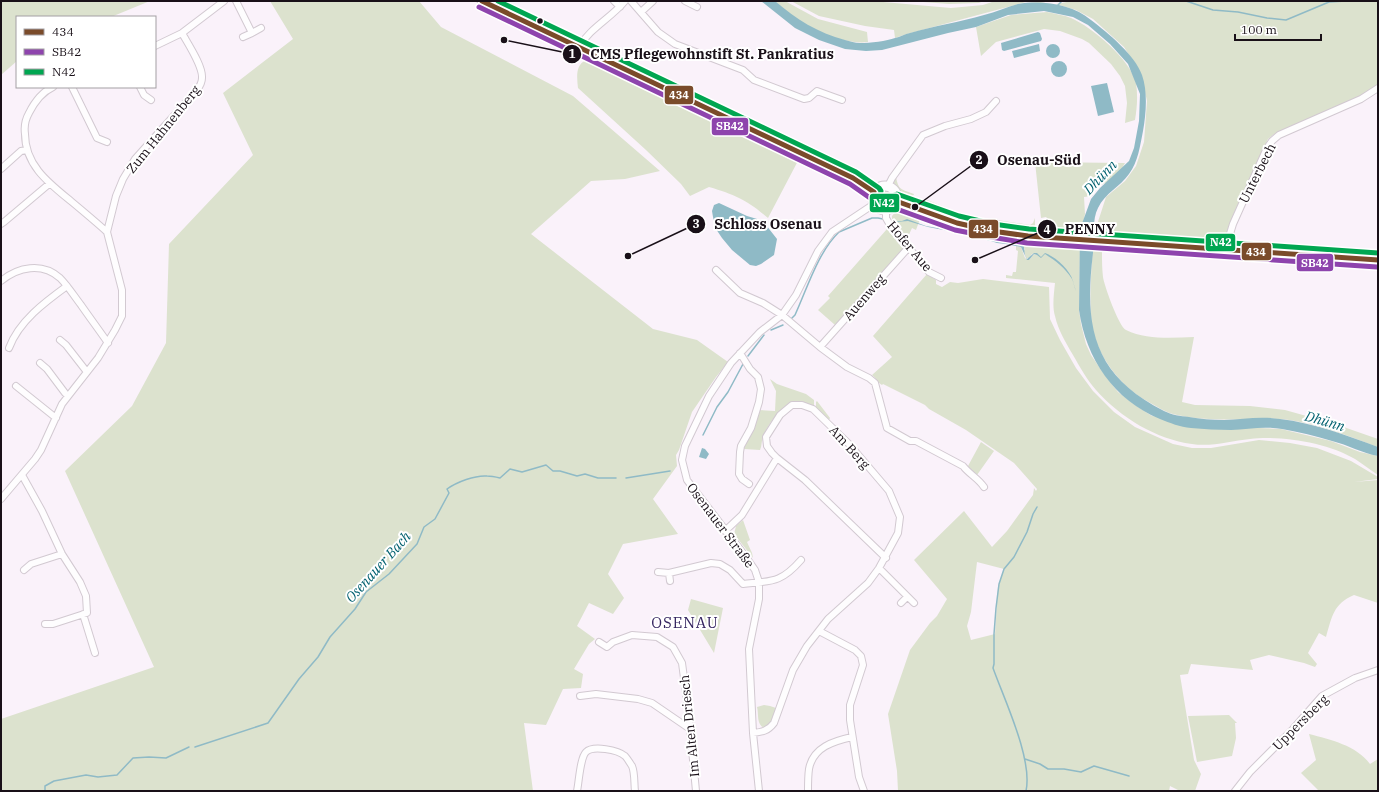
<svg xmlns="http://www.w3.org/2000/svg" width="1379" height="792" font-family="'IBM Plex Serif',serif">
<rect width="100%" height="100%" fill="#faf2fa"/>
<path fill="#dce2ce" fill-rule="evenodd" d="M1 1H150L111 17H17V61L1 75Z
M270 1H419L441 27 573 96 660 171 625 179 591 181 531 234 653 329 697 340 728 362 716 377 692 412 679 450 676 455 677 466 653 499 678 534 623 544 608 574 624 598 613 614 589 603 577 626 595 639 589 644 574 669 583 674 581 688 563 689 546 725 524 723 533 791H1V719L154 667 65 471 132 406 166 343 169 244 253 155 223 93 293 39Z
M775 1H785L818 19 867 32 868 42C845 45 810 30 791 16 785 11 780 6 775 1Z
M791 1H872L951 8 983 5 992 2 1016 1H1035L1051 4 1026 2 907 34 895 38 894 30 865 26 819 16Z
M910 1H983L979 3 949 4Z
M1072 1H1378V84L1359 97 1273 135 1268 139 1225 236 1222 238H1197L1162 237 1095 231 1106 197 1125 181 1136 166 1144 142 1147 101 1141 74 1124 47 1093 19 1076 10 1056 4Z
M1047 12C1055 14 1064 15 1071 18 1092 27 1131 60 1136 83 1138 96 1137 108 1135 120L1125 123 1127 103 1125 86 1120 76 1111 64 1089 43 1082 39 1060 31 1044 29 996 42 981 56 976 27 1011 15Z
M586 60 591 62 592 60 800 157 768 218C747 200 736 195 709 187L690 196 681 184 646 150 578 88C577 78 575 65 586 60Z
M1035 162 1125 163C1118 176 1111 183 1096 186L1092 196 1084 197 1085 214 1082 227H1075L1073 233 1038 229 1039 225 1048 219 1046 217 1041 218Z
M896 176C898 191 902 189 914 194L913 196 902 193 893 183Z
M876 198a8 8 0 1 1 16 0a8 8 0 1 1-16 0Z
M927 200 955 211 987 219V222L955 214 926 202Z
M928 206 955 216 986 224 985 226 942 213Z
M897 210C904 208 909 213 915 216L914 219 916 220 918 218 920 219 916 230 912 228 907 239C900 234 891 225 892 216Z
M1035 218V227L1034 229 990 222 991 219 1030 225 1033 223Z
M887 229 903 249 835 325 818 310 830 298 828 296Z
M1016 241 1049 245 1053 248 1054 245 1080 246 1079 310 1081 324 1086 344 1091 355 1104 374 1118 392 1135 405 1152 416 1259 428 1281 429 1331 441 1360 452 1378 456V475C1370 470 1363 464 1355 459 1328 443 1281 435 1250 439 1231 441 1211 447 1192 444 1156 439 1121 418 1096 390 1087 380 1080 367 1073 355 1066 343 1058 330 1055 316 1052 307 1054 293 1055 283L1006 278V275L1012 276 1013 272H1016L1018 251 1016 250V246L1021 247 1025 258 1029 260 1034 254 1037 255V253L1032 254 1029 258H1026L1024 251 1025 249 1019 243 1016 244Z
M1093 247 1102 252C1102 260 1102 268 1103 277 1104 285 1119 327 1126 330 1147 340 1171 338 1194 337L1182 402 1195 405 1250 406 1285 410 1335 424 1378 439V447C1348 436 1311 421 1279 419 1268 418 1257 419 1246 419 1223 420 1200 420 1177 415 1166 413 1156 406 1147 401 1121 387 1096 355 1092 325 1089 299 1091 273 1093 247Z
M927 274 936 280V284L942 287 950 282 958 283 983 279 1049 287 1050 319 1060 340 1076 368 1093 391 1114 412 1135 427 1173 444 1192 448H1211L1259 440 1290 443 1317 448 1351 461 1378 477V479L1354 482 1378 480V603L1354 595C1333 604 1332 617 1326 637L1319 633 1308 653 1317 664 1315 667 1304 663 1269 655 1250 660 1253 670 1191 664 1188 674 1180 675 1194 760 1201 774 1195 791H1180L1170 786 1169 791H898L897 771 888 714 910 650 930 623 937 616 947 599 914 560 964 511 992 547 1007 531 1033 495 1034 488 1036 491 1037 489 1014 463 966 430 929 409 925 405 883 384 882 385C878 383 876 378 872 375L892 357 873 336ZM977 562 1004 569 998 587 995 634 971 640 967 626 971 612Z
M770 379 777 384 806 394 814 400V408C808 407 799 403 793 403 782 404 765 428 763 438 761 442 762 446 760 450L744 449 758 410 775 411 776 391Z
M817 401 830 418 829 420 816 409V402Z
M981 442 994 451 977 475 970 470 968 466Z
M743 520 750 540 747 542 752 553 753 558 734 534 736 526Z
M691 599 723 608 714 653 688 610Z
M764 705 770 706 776 708 770 724 764 728C756 724 759 714 757 707Z
M1229 715 1237 723H1235L1236 738 1232 756 1197 762 1188 716Z
M1309 734C1331 740 1356 745 1370 764L1378 759V791H1319L1301 773 1316 760Z"/>
<path fill="#8fbac6" d="M761 1H775C796 19 818 33 845 40 850 41 855 43 860 43 870 43 887 41 895 38 900 37 905 34 910 33 934 26 960 22 984 15 996 12 1007 7 1018 4 1042 0 1072 4 1091 20 1108 33 1135 55 1142 75 1148 92 1146 114 1143 131 1140 146 1138 162 1129 174 1120 187 1105 193 1098 208 1092 219 1094 240 1093 253 1084 327 1093 375 1164 411 1172 415 1180 416 1189 417 1200 419 1212 420 1224 420 1243 419 1261 416 1280 419 1314 423 1346 435 1378 447V456C1362 453 1348 445 1332 441 1316 436 1299 432 1282 429 1265 426 1248 429 1231 430 1218 430 1204 429 1191 428 1180 427 1170 423 1160 419 1114 400 1086 359 1079 310L1080 229 1091 199 1100 188 1129 161 1134 148 1139 121 1140 94 1128 64 1110 44 1088 25 1073 17 1044 11 1008 15 976 27 948 33 882 50 866 51 845 49 819 40 795 28Z
M1038 32 1040 33 1042 39 1041 41 1004 51 1002 50 1001 43Z
M1039 44 1040 51 1014 58 1012 51Z
M1046 51a7 7 0 1 1 14 0a7 7 0 1 1-14 0Z
M1051 69a8 8 0 1 1 16 0a8 8 0 1 1-16 0Z
M1107 83 1114 112 1098 116 1091 86Z
M719 203 747 216 757 219 766 225 777 239 774 255 761 264 756 266 750 265 732 250 722 238 716 229 713 217 712 211 714 205Z
M907 219 926 226 954 231 960 234 992 239 997 242H1006L1013 244 1022 243C1026 248 1023 254 1027 259L1034 253H1037L1041 257 1045 253C1056 257 1070 270 1073 281 1074 285 1075 288 1076 291 1074 287 1074 283 1072 279 1065 268 1056 261 1045 254L1041 258 1037 255 1034 254 1029 260H1027L1021 247 1006 244 997 243 991 241 960 234 954 232 928 227 908 221 895 222 894 221H902Z
M702 448 705 449 709 454 706 459 699 457Z"/>
<g fill="none" stroke-linecap="round" stroke-linejoin="round">
<path stroke="#8fbac6" stroke-width="1.5" d="M1186 1 1213 10 1238 12 1267 18 1286 20 1329 2 1346 1
M1058 5 1062 1
M791 319 795 315C807 289 818 252 839 232L872 218H878L883 219
M771 330 783 325
M748 356 764 335
M703 435 717 407 728 392 743 364
M626 478 670 471
M195 747 268 723 299 679 318 657 330 637 355 609 366 592 389 574 417 544 424 527 435 519 449 493 447 489C457 482 475 475 487 476 491 476 496 477 500 478L510 469 522 472 546 465 553 471H560L577 476 585 474 598 478H616
M1025 759 1040 764 1048 769H1064L1081 772 1094 766 1129 776
M45 791V786L54 781 86 775 98 777 117 775 133 758 149 757 166 758 189 747
M1026 791C1033 759 1004 699 993 668L994 664V634L996 608 999 584 1004 569 1014 557 1027 532 1033 514 1037 507"/>
<defs>
<path id="minor" d="M236 1 252 33 243 37
M614 1 620 7
M631 1 658 32 675 44 743 70 754 80 804 99 809 98 817 91 842 100
M685 1 697 7
M641 12 653 1
M252 33 261 28
M155 46 182 33 224 1
M579 47C590 28 611 18 625 1
M53 87C42 92 34 103 29 113 25 120 24 127 25 134 25 166 50 184 72 202 84 212 96 222 107 232
M72 87 97 138 107 142
M140 87 144 95 151 100
M1 169 21 151 27 150
M888 186 892 178 923 135 945 126 971 119 986 112 996 101
M886 211V218L890 225 929 272 941 278
M1 224 4 222 49 184
M1230 250 1229 237 1233 224 1267 148 1272 141 1279 135 1361 99 1378 88
M716 270 740 293 763 303 782 315 820 347 847 367 869 378 875 383 887 428 910 441H916L963 466C969 474 978 478 984 487
M1 281C18 267 42 262 60 278 68 286 74 296 81 305 90 318 99 330 108 343
M60 340 66 345 87 372
M820 347 909 247
M9 348C19 321 45 302 67 286
M740 353 750 369 758 377 761 389 759 402 751 428 741 446 740 452 739 474 742 479 749 484
M40 363 47 369 65 393 68 396
M16 386 56 418
M22 475 42 511 62 554 80 582 86 596 87 613 53 624H45
M1 499 35 459 41 450 62 404 98 358 115 330 122 316V290L107 232 116 196 123 179 135 159 197 90C200 86 202 83 202 78 203 66 188 44 182 33
M725 531 742 515 777 458 805 480 886 558
M879 568 914 603
M24 570 31 564 62 554
M658 572 669 573 711 563 720 564 730 570 743 584C772 581 781 583 801 560
M669 573 670 581
M901 603 907 597
M83 614 95 653
M819 631 855 650 861 656 863 665 850 705V720L859 777 864 791
M599 642 607 647 613 642 632 635 657 637 673 647 682 663 688 708 696 791
M580 696 596 694 638 699 652 703 690 729
M753 733C762 732 768 731 774 723L793 670 807 646 828 619 868 583 879 568 898 533 900 517 889 491 849 444 813 409 802 405H792L780 415 766 437 767 446 772 453 777 458
M577 791C579 782 580 758 586 752 593 745 618 750 625 756 627 758 630 763 632 766 635 773 634 784 635 791
M759 791 753 733 749 649 759 599V582L755 570 746 557 687 480 682 460 685 446 709 396 731 363 760 332 782 315 796 295 818 251 832 232 874 204
M808 791C808 784 808 776 809 769 813 747 834 741 852 737
M1235 791 1250 772 1293 729 1322 696 1355 678 1378 670"/>
<path id="secondary" d="M482 1 853 178 874 192
M873 198a12 12 0 1 1 24 0a12 12 0 1 1-24 0Z
M896 201C917 208 936 217 957 223 1003 235 1052 239 1100 240L1378 260"/>
</defs>
<use href="#minor" stroke="#d2c9d1" stroke-width="8"/>
<use href="#secondary" stroke="#d2c9d1" stroke-width="11"/>
<use href="#minor" stroke="#fefdfe" stroke-width="6"/>
<use href="#secondary" stroke="#fefdfe" stroke-width="9"/>
<defs>
<path id="bus-1" d="M482 1 853 178 874 192
M896 201 957 223 992 231 1028 236 1378 260"/>
<path id="bus-2" d="M479 7 850 184 870 198
M894 208 955 230 991 237 1027 243 1377 267"/>
<path id="bus-3" d="M498 1 856 172 879 188 881 191 880 200 883 203H886L892 196 897 194 959 216 993 224 1029 229 1378 253"/>
</defs>
<use href="#bus-1" stroke="#fff" stroke-width="8"/>
<use href="#bus-2" stroke="#fff" stroke-width="8"/>
<use href="#bus-3" stroke="#fff" stroke-width="8"/>
<use href="#bus-1" stroke="#7a4b2a" stroke-width="5"/>
<use href="#bus-2" stroke="#8e44ad" stroke-width="5"/>
<use href="#bus-3" stroke="#00a651" stroke-width="5"/>
</g>
<circle fill="#191018" stroke="#fff" stroke-width="1.5" cx="540" cy="21" r="3.5"/>
<g text-anchor="middle" stroke-width="4" stroke-linejoin="round" paint-order="stroke">
<g font-size="13" fill="#191018" stroke="#fff">
<text transform="translate(163 129) rotate(-51)" y="5">Zum Hahnenberg</text>
<text transform="translate(1257 173) rotate(-63)" y="5">Unterbech</text>
<text transform="translate(910 246) rotate(50)" y="5">Hofer Aue</text>
<text transform="translate(864 297) rotate(-49)" y="5">Auenweg</text>
<text transform="translate(850 447) rotate(48)" y="5">Am Berg</text>
<text transform="translate(721 525) rotate(53)" y="5">Osenauer Straße</text>
<text transform="translate(1300 722) rotate(-45)" y="5">Uppersberg</text>
<text transform="translate(689 726) rotate(-96)" y="5">Im Alten Driesch</text>
</g>
<g font-size="14" font-style="italic" fill="#00606f" stroke="#fff">
<text transform="translate(1100 177) rotate(-46)" y="5">Dhünn</text>
<text transform="translate(1325 421) rotate(16)" y="5">Dhünn</text>
<text transform="translate(378 567) rotate(-48)" y="5">Osenauer Bach</text>
</g>
<g font-size="15" letter-spacing="1" fill="#352560" stroke="#fff">
<text x="685" y="628">OSENAU</text>
</g>
</g>
<path fill="none" stroke="#191018" stroke-width="1.5" d="M504 40L572 54M915 207L979 160M628 256L696 224M975 260L1047 229"/>
<g fill="#191018" stroke="#fff" stroke-width="1.5">
<circle cx="504" cy="40" r="4"/>
<circle cx="915" cy="207" r="4"/>
<circle cx="628" cy="256" r="4"/>
<circle cx="975" cy="260" r="4"/>
<circle cx="572" cy="54" r="10"/>
<circle cx="979" cy="160" r="10"/>
<circle cx="696" cy="224" r="10"/>
<circle cx="1047" cy="229" r="10"/>
</g>
<g font-size="12" text-anchor="middle" font-weight="bold" fill="#fff">
<text x="572" y="58">1</text>
<text x="979" y="164">2</text>
<text x="696" y="228">3</text>
<text x="1047" y="234">4</text>
</g>
<g font-size="14" text-anchor="middle" font-weight="bold" fill="#191018" stroke="#fff" stroke-width="4" stroke-linejoin="round" paint-order="stroke">
<text x="712" y="59">CMS Pflegewohnstift St. Pankratius</text>
<text x="1039" y="165">Osenau-Süd</text>
<text x="768" y="229">Schloss Osenau</text>
<text x="1090" y="234">PENNY</text>
</g>
<g stroke="#fff" stroke-width="1.5">
<rect x="664" y="85" width="30" height="20" rx="4" fill="#7a4b2a"/>
<rect x="711" y="117" width="38" height="19" rx="4" fill="#8e44ad"/>
<rect x="869" y="193" width="31" height="20" rx="4" fill="#00a651"/>
<rect x="968" y="219" width="31" height="20" rx="4" fill="#7a4b2a"/>
<rect x="1205" y="233" width="31" height="19" rx="4" fill="#00a651"/>
<rect x="1241" y="242" width="31" height="19" rx="4" fill="#7a4b2a"/>
<rect x="1296" y="253" width="38" height="19" rx="4" fill="#8e44ad"/>
</g>
<g font-size="11" text-anchor="middle" font-weight="bold" fill="#fff">
<text x="679" y="99">434</text>
<text x="730" y="130">SB42</text>
<text x="884" y="207">N42</text>
<text x="983" y="233">434</text>
<text x="1221" y="246">N42</text>
<text x="1256" y="256">434</text>
<text x="1315" y="267">SB42</text>
</g>
<rect width="1379" height="792" fill="none" stroke="#191018" stroke-width="4"/>
<rect x="16" y="16" width="140" height="72" fill="#ffffff" stroke="#a39fa3"/>
<rect x="24" y="29" width="20" height="6" fill="#7a4b2a" stroke="#a39fa3"/>
<text x="52" y="36" font-size="12" fill="#191018">434</text>
<rect x="24" y="49" width="20" height="6" fill="#8e44ad" stroke="#a39fa3"/>
<text x="52" y="56" font-size="12" fill="#191018">SB42</text>
<rect x="24" y="69" width="20" height="6" fill="#00a651" stroke="#a39fa3"/>
<text x="52" y="76" font-size="12" fill="#191018">N42</text>
<path d="M1235 34v6h86v-6" fill="none" stroke="#191018" stroke-width="2"/>
<text x="1241" y="34" font-size="12" fill="#191018" stroke="#ffffff" stroke-width="3" paint-order="stroke">100 m</text>
</svg>
